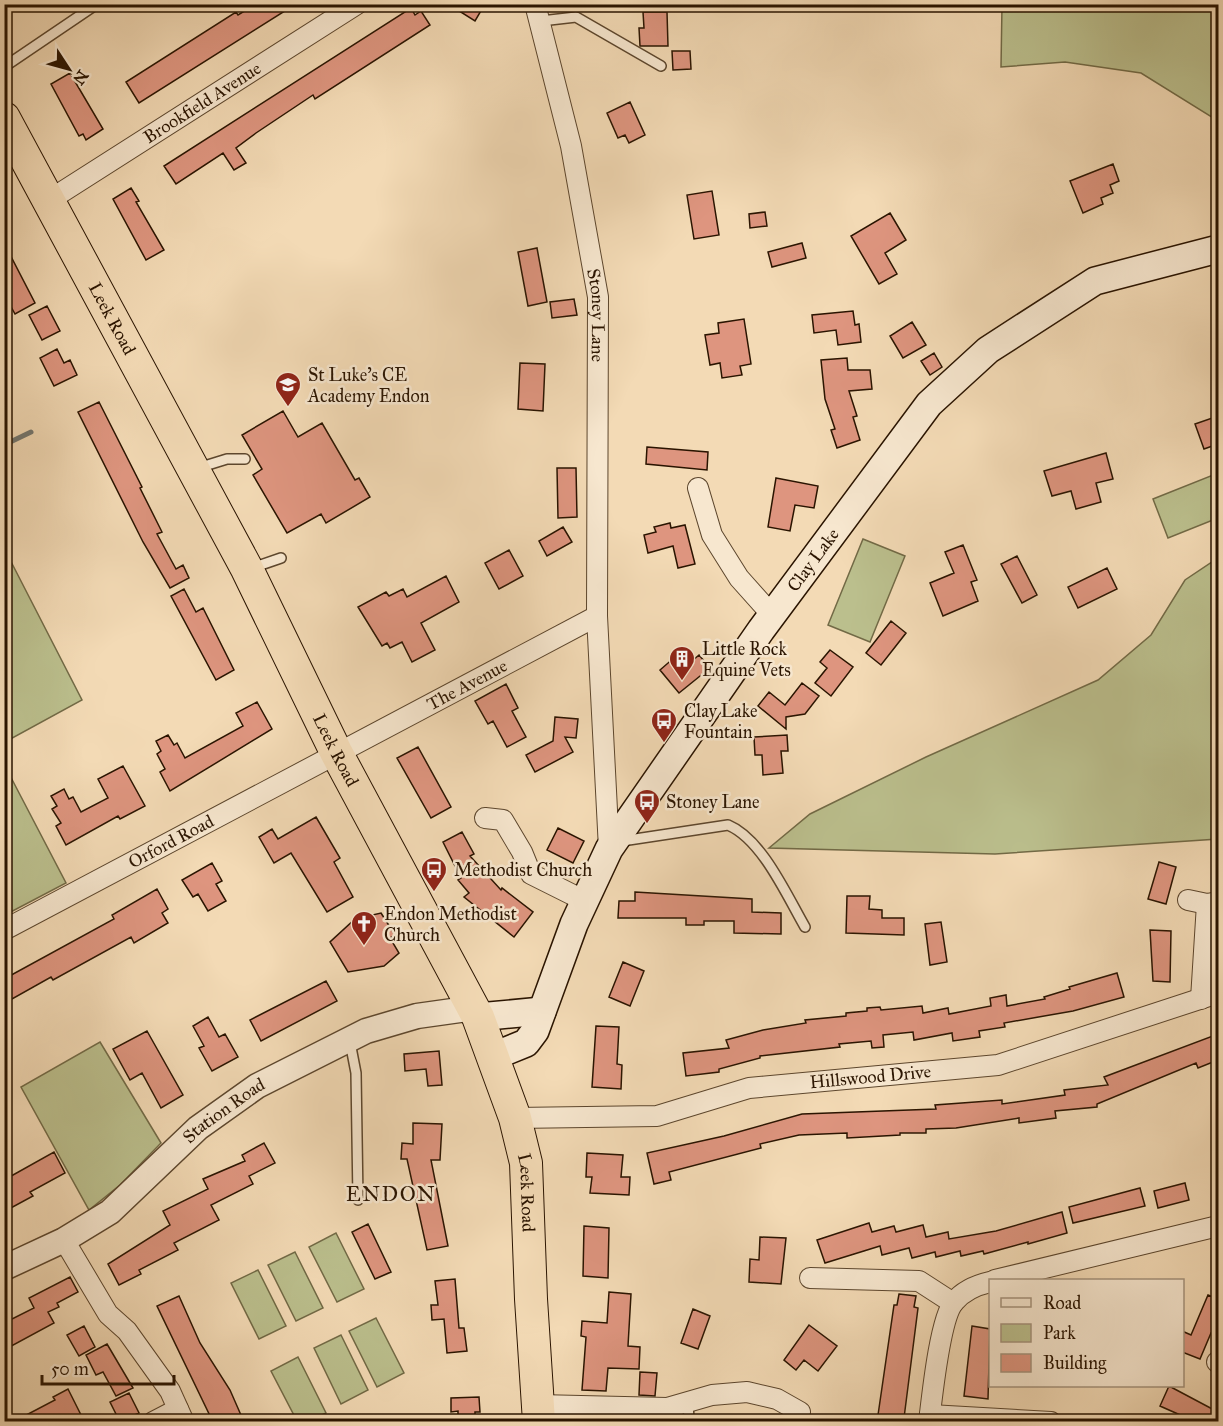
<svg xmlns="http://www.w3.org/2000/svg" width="1223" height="1426" font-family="'IM FELL Great Primer',serif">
<rect width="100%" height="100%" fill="#f3dab5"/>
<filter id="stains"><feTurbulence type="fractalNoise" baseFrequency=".00333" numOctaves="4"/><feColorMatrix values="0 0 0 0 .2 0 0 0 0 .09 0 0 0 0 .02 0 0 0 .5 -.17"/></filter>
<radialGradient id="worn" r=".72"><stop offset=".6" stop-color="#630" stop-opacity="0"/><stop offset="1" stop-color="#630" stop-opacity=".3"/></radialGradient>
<path fill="#bbbf8d" stroke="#726a46" stroke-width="1.5" d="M1002 5H1218V121L1141 73 1065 62 1001 67Z
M1218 473V518L1168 538 1153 499Z
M863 539 905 556 870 642 828 625Z
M4 548 82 700 5 742H4Z
M1218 558V839L995 854 769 848 810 814 926 757 1098 680 1151 635 1185 580Z
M5 766 66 883 5 915H4Z
M100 1042 161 1143 120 1185 89 1210 21 1087Z
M336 1233 364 1289 337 1302 309 1247Z
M295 1252 323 1308 296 1321 268 1265Z
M258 1270 286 1326 259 1339 231 1283Z
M376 1318 404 1373 377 1387 349 1331Z
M341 1335 368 1390 341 1404 314 1348Z
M298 1357 326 1413 310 1421H297L271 1371Z"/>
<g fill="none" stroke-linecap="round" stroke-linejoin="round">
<path stroke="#727670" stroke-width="5" d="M4 445 31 432"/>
</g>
<path fill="#de957f" stroke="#2a1400" stroke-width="1.5" d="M256 4H296L139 103 126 82 236 12 238 15Z
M448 4H485L475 21Z
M411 8 415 15 421 11 430 25 315 99 313 95 256 133 236 148 246 163 234 170 223 153 176 184 164 166Z
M643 12H667L668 46H640L639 28H644Z
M672 51H690L691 69 673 70Z
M70 73 103 129 86 140 83 134 79 136 51 84Z
M630 102 645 135 629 143 625 135 618 138 607 113Z
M1113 164 1119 181 1110 185 1113 193 1101 198 1103 204 1083 213 1070 181Z
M131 188 139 201 136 202 164 250 146 260 113 199Z
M712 191 719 235 694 239 687 195Z
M765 212 767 226 750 228 749 214Z
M890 213 906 240 885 253 897 274 879 284 851 236Z
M4 243 35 303 15 314 4 294Z
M802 243 806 258 772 267 768 252Z
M537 248 547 302 528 306 518 252Z
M574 299 577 315 552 318 550 302Z
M47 306 60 331 42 340 29 315Z
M853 311 855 325 859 324 861 342 838 345 836 330 814 333 812 315Z
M744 319 751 364 740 366 742 375 722 378 720 363 710 365 705 335 719 333 718 323Z
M912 322 926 345 903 358 890 336Z
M57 349 64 363 70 360 77 375 54 386 40 358Z
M934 353 942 367 930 375 921 361Z
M847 358 848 370H870L872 389 849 391 857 416 853 417 860 440 837 448 831 430 835 429 825 399 821 360Z
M520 363 545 364 543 411 518 409Z
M99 402 142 487 140 488 162 532 157 534 176 569 183 565 189 578 170 588 143 542 78 412Z
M283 411 298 437 322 423 355 480 359 478 370 497 326 523 321 514 287 533 253 475 262 469 242 435Z
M1218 416V444L1204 449 1195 424Z
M647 447 708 452 707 470 646 464Z
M1106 453 1113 479 1096 483 1101 502 1076 509 1071 491 1052 496 1044 471Z
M557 468H576L577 517 558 518Z
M776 478 818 486 814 508 795 505 790 531 768 527Z
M670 523 671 528 685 525 695 564 678 568 673 546 648 553 644 535 656 532 654 527Z
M563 527 572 542 547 556 539 541Z
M963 545 977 580 971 582 978 601 943 616 930 583 954 573 945 552Z
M509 550 523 576 499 589 485 563Z
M1017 556 1037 595 1022 603 1001 564Z
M1107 568 1117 589 1078 608 1068 587Z
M446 576 459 602 421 623 435 650 412 662 402 642 390 648 387 643 382 646 358 607 386 592 389 596 403 589 407 597Z
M184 589 196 612 203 608 234 670 216 680 171 596Z
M891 621 906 633 881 665 866 653Z
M830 650 853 667 831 696 815 683 827 668 820 662Z
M699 655 710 668 679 693 660 670 675 657 684 668Z
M802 683 819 696 805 714 786 717V729L758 706 769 692 785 705Z
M506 684 518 708 512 711 526 737 507 747 493 721 488 724 475 701Z
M257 702 272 729 170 791 160 772 165 769 157 754 161 751 156 741 168 735 174 745 177 743 185 758 243 726 236 713Z
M555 717 578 719 576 738 565 737 573 752 535 772 526 755 553 741Z
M787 735 788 751H781L783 773 763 775 762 755H755L754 737Z
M418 747 451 807 431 818 397 758Z
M123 766 145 806 120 819 118 816 66 845 56 826 61 823 52 809 57 806 51 796 64 789 69 799 73 797 81 812 108 798 98 779Z
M316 817 340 858 334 862 353 897 327 912 291 853 274 863 259 837 272 829 278 839Z
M558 828 584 841 573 863 547 850Z
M462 832 474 854 470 856 501 890 502 888 533 912 514 937 464 897 469 893 458 880 461 878 443 842Z
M1159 862 1176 867 1166 904 1148 899Z
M212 863 222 881 216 884 226 901 208 911 198 894 193 897 182 880Z
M157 889 168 909 162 913 168 923 134 943 131 937 53 980 51 977 12 999 4 986V979L114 919 112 915Z
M635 892 752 899V912L781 913V934L734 933V921H704V925H686V918H618L619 901H635Z
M847 896H870L869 909 882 910V918H904V935L846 933Z
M381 913 395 935 390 938 399 953 384 966 348 972 330 942 355 919Z
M941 922 947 962 930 965 925 924Z
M1150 930 1171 931 1170 982 1153 981Z
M623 962 644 971 630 1006 609 997Z
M1117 973 1124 997 1073 1011 1004 1023 1005 1027 979 1031 980 1037 953 1041 952 1033 914 1040 913 1032 883 1035 884 1047 872 1048 871 1041 839 1044 840 1047 760 1056V1058L719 1069V1072L686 1076 683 1053 729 1048 726 1040 763 1030 806 1023 805 1020 846 1016V1013L867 1011V1008L880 1007 881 1010 922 1006 923 1013 948 1008 949 1014 991 1006 990 998 1006 995 1007 1006 1045 999 1044 997 1070 989 1069 987Z
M326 981 337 1001 261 1041 250 1020Z
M208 1017 219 1037 225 1034 238 1057 212 1071 199 1048 204 1046 193 1026Z
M596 1026 619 1027 617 1064 622 1065 621 1089 592 1087Z
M147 1031 183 1095 161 1108 142 1073 130 1080 113 1049Z
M1218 1034V1060L1198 1068 1196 1063 1097 1104V1107L1055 1111 1056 1118 1019 1123V1118L956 1128 926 1129V1133H900V1135L847 1138V1133L799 1135 760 1144 761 1148 669 1172 671 1180 654 1184 647 1153 724 1136 802 1114 936 1109 935 1105 1002 1100V1104L1065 1095 1064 1090 1108 1085 1104 1077Z
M439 1051 442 1085 428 1086 426 1069 405 1071 404 1054Z
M413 1123 442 1124 440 1160H431L448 1246 427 1250 407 1159H401L402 1143 413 1144Z
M264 1143 275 1163 249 1176 253 1184 211 1205 219 1220 174 1243 178 1250 139 1270 141 1274 119 1285 108 1264 170 1225 163 1211 208 1189 203 1179 245 1161 242 1155Z
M54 1152 65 1173 30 1192 33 1196 9 1209 4 1201V1180Z
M587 1153 623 1155 621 1177H630L629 1195 590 1193 592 1177H586Z
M1185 1183 1189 1200 1158 1208 1154 1191Z
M1140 1188 1145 1206 1073 1223 1069 1207Z
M1062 1212 1067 1233 1028 1244V1242L984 1254 983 1251 961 1256 960 1251 936 1257 935 1252 912 1258 909 1248 882 1255 880 1246 825 1263 817 1240 869 1223 872 1232 894 1226 896 1232 923 1225 926 1237 948 1232 949 1239 996 1231Z
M368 1224 391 1272 375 1279 352 1232Z
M584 1226 609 1228 608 1278 583 1276Z
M760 1237 786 1238 781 1284 749 1282 750 1259 759 1260Z
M70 1277 78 1292 57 1303 59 1307 48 1312 54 1323 4 1350V1323L34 1308 29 1298Z
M455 1279 459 1328H464L467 1351 447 1353 444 1319 432 1320 431 1305H438L435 1281Z
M609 1292 631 1294 628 1346 640 1347 639 1369 608 1368 606 1391 582 1390 586 1337 581 1336 582 1321 607 1323Z
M899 1294 916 1296 914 1307 918 1308 904 1418 878 1415 894 1305H897Z
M1208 1295 1218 1299V1336L1211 1333 1200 1359 1182 1352V1331L1191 1335Z
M179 1296 200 1343 230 1390 244 1422H213L157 1306Z
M693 1309 710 1316 698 1349 681 1343Z
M809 1325 837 1346 818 1371 804 1360 796 1370 784 1360Z
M84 1326 95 1347 79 1356 67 1335Z
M972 1326 990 1329 988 1399 964 1396Z
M107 1344 133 1388 116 1396 103 1372 96 1375 86 1355Z
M640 1372 657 1373 655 1396 639 1395Z
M1169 1386 1218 1412V1422H1196L1160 1406Z
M68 1389 81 1415 68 1422H13L55 1400 53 1397Z
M129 1393 139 1413 120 1422 110 1402Z
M479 1397 480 1412H475V1422H458V1411L451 1412V1398Z"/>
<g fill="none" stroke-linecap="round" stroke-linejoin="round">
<defs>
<path id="service" d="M541 21 576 17 661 66
M4 67 97 4
M198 468 227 459H245
M252 568 281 558
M622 841 728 825C762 839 787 896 805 927
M350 1042 356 1073 358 1200
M688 1400 689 1422"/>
<g id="minor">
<path id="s1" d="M535 4 571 146 598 297 597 616 609 849"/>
<path id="s2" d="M48 201 357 4"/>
<path d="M698 488 712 535 739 578 772 615"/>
<path d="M485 818 503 820 522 852 531 874 585 901"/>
<path d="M1188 900 1207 904 1218 902"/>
<path id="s3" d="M4 930 597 616"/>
<path d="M1201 999 1207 904"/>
<path id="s4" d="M515 1118 657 1116 749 1088 998 1065 1218 993"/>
<path d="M64 1240 108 1314 127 1331 170 1391 184 1422"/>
<path d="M810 1278 919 1281 953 1303"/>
<path d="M995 1280 1218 1226"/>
<path d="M1217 1362H1218"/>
<path d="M538 1405 667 1408 712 1395 747 1392 777 1399 800 1412"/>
<path d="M930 1415 1051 1422"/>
<path d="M153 1422 178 1409"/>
<path d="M929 1422C932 1397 940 1318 954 1302 963 1291 977 1285 990 1282"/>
</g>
<g id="tertiary">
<path id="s5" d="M4 1268 64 1240 110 1212 198 1128 257 1086 366 1031 417 1016 474 1008"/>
</g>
<g id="secondary">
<path d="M478 1017 542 1011"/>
<path id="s6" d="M494 1056 526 1043 535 1031 574 924 609 849 761 630 929 404 988 350 1095 281 1218 249"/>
</g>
<g id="trunk">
<path id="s7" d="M4 118 247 569 336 752 478 1017 515 1118 526 1163 531 1299 539 1422"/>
</g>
</defs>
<use href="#service" stroke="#5c462d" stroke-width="12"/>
<use href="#minor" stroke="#5c462d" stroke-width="22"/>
<use href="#tertiary" stroke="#5c462d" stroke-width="27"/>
<use href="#secondary" stroke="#2a1400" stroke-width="30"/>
<use href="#trunk" stroke="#2a1400" stroke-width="34"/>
<use href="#service" stroke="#f7e7cf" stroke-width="9"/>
<use href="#minor" stroke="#f7e7cf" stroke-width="20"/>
<use href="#tertiary" stroke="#f7e7cf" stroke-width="24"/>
<use href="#secondary" stroke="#f7e7cf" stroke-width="27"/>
<use href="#trunk" stroke="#f3dab5" stroke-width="32"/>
</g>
<defs>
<symbol id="school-pin" viewBox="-11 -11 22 30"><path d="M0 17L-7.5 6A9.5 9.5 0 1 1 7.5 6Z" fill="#8f2418" stroke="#f7e7cf"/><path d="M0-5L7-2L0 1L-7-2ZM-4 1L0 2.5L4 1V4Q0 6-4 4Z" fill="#fff"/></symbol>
<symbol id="building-pin" viewBox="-11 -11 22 30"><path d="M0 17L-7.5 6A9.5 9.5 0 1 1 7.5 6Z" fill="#8f2418" stroke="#f7e7cf"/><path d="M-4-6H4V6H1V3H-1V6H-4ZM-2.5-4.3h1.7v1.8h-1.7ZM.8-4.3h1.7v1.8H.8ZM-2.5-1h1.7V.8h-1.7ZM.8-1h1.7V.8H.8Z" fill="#fff"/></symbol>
<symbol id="bus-pin" viewBox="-11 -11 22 30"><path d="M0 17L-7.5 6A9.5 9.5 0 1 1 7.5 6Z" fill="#8f2418" stroke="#f7e7cf"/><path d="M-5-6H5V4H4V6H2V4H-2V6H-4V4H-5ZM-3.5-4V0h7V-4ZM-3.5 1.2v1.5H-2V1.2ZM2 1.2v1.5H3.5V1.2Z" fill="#fff"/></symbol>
<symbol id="church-pin" viewBox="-11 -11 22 30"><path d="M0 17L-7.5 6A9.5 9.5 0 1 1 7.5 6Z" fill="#8f2418" stroke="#f7e7cf"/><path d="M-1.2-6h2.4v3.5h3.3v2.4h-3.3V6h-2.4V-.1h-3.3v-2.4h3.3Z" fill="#fff"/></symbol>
</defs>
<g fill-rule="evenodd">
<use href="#school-pin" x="273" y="370" width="30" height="40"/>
<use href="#building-pin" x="667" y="644" width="30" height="40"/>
<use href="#bus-pin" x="649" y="706" width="30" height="40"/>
<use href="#bus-pin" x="632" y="787" width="30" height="40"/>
<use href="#bus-pin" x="419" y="855" width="30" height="40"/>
<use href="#church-pin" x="349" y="909" width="30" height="40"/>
</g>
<g text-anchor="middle" stroke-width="5" stroke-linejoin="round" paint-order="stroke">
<g font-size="18" fill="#2a1400" stroke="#f7e7cf">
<text dy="6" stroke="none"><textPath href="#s2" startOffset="183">Brookfield Avenue</textPath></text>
<text dy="6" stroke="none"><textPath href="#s1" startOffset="318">Stoney Lane</textPath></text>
<text dy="6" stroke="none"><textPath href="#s7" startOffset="228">Leek Road</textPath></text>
<text dy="6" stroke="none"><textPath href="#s6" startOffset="600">Clay Lake</textPath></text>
<text dy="6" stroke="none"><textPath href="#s3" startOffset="524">The Avenue</textPath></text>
<text dy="6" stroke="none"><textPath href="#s7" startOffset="714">Leek Road</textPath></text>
<text dy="6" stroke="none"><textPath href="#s3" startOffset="189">Orford Road</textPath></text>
<text dy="6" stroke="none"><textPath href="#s4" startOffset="360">Hillswood Drive</textPath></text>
<text dy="6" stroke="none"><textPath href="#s5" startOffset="273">Station Road</textPath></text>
<text dy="6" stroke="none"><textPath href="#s7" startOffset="1200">Leek Road</textPath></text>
</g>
<g font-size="18" fill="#2a1400" stroke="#f7e7cf" text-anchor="start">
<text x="308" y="381">St Luke's CE<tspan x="308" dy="21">Academy Endon</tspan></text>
<text x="702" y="655">Little Rock<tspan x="702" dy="21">Equine Vets</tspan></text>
<text x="684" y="717">Clay Lake<tspan x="684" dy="21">Fountain</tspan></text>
<text x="666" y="808">Stoney Lane</text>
<text x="454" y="876">Methodist Church</text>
<text x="384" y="920">Endon Methodist<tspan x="384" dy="21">Church</tspan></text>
</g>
<g font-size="21" letter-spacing="1.5" fill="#2a1400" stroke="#f7e7cf">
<text x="391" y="1201">ENDON</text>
</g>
</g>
<rect width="1223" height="1426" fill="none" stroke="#f3dab5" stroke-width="24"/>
<rect x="6" y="6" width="1211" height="1414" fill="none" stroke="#2a1400" stroke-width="3"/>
<rect x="12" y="12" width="1199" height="1402" fill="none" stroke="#2a1400" stroke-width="1.5"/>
<rect x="989" y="1279" width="195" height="108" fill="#f7e7cf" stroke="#a5937c" stroke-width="1.5"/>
<rect x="1001" y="1298" width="30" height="9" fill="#f7e7cf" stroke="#a5937c" stroke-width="1.5"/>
<text x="1043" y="1309" font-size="18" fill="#2a1400">Road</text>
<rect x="1001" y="1324" width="30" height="18" fill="#bbbf8d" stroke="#a5937c" stroke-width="1.5"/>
<text x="1043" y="1339" font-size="18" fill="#2a1400">Park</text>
<rect x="1001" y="1354" width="30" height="18" fill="#de957f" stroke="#a5937c" stroke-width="1.5"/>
<text x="1043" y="1369" font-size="18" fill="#2a1400">Building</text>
<g transform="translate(69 69) rotate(126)" stroke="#f7e7cf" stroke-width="4.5" paint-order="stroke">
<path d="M0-4.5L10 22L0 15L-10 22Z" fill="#2a1400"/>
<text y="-9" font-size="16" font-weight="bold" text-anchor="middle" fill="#2a1400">N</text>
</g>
<path d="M42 1375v9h132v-9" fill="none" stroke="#2a1400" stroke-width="3"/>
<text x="51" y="1375" font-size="18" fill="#2a1400" stroke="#f7e7cf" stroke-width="4.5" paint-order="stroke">50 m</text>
<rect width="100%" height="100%" filter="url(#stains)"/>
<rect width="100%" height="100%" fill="url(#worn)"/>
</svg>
